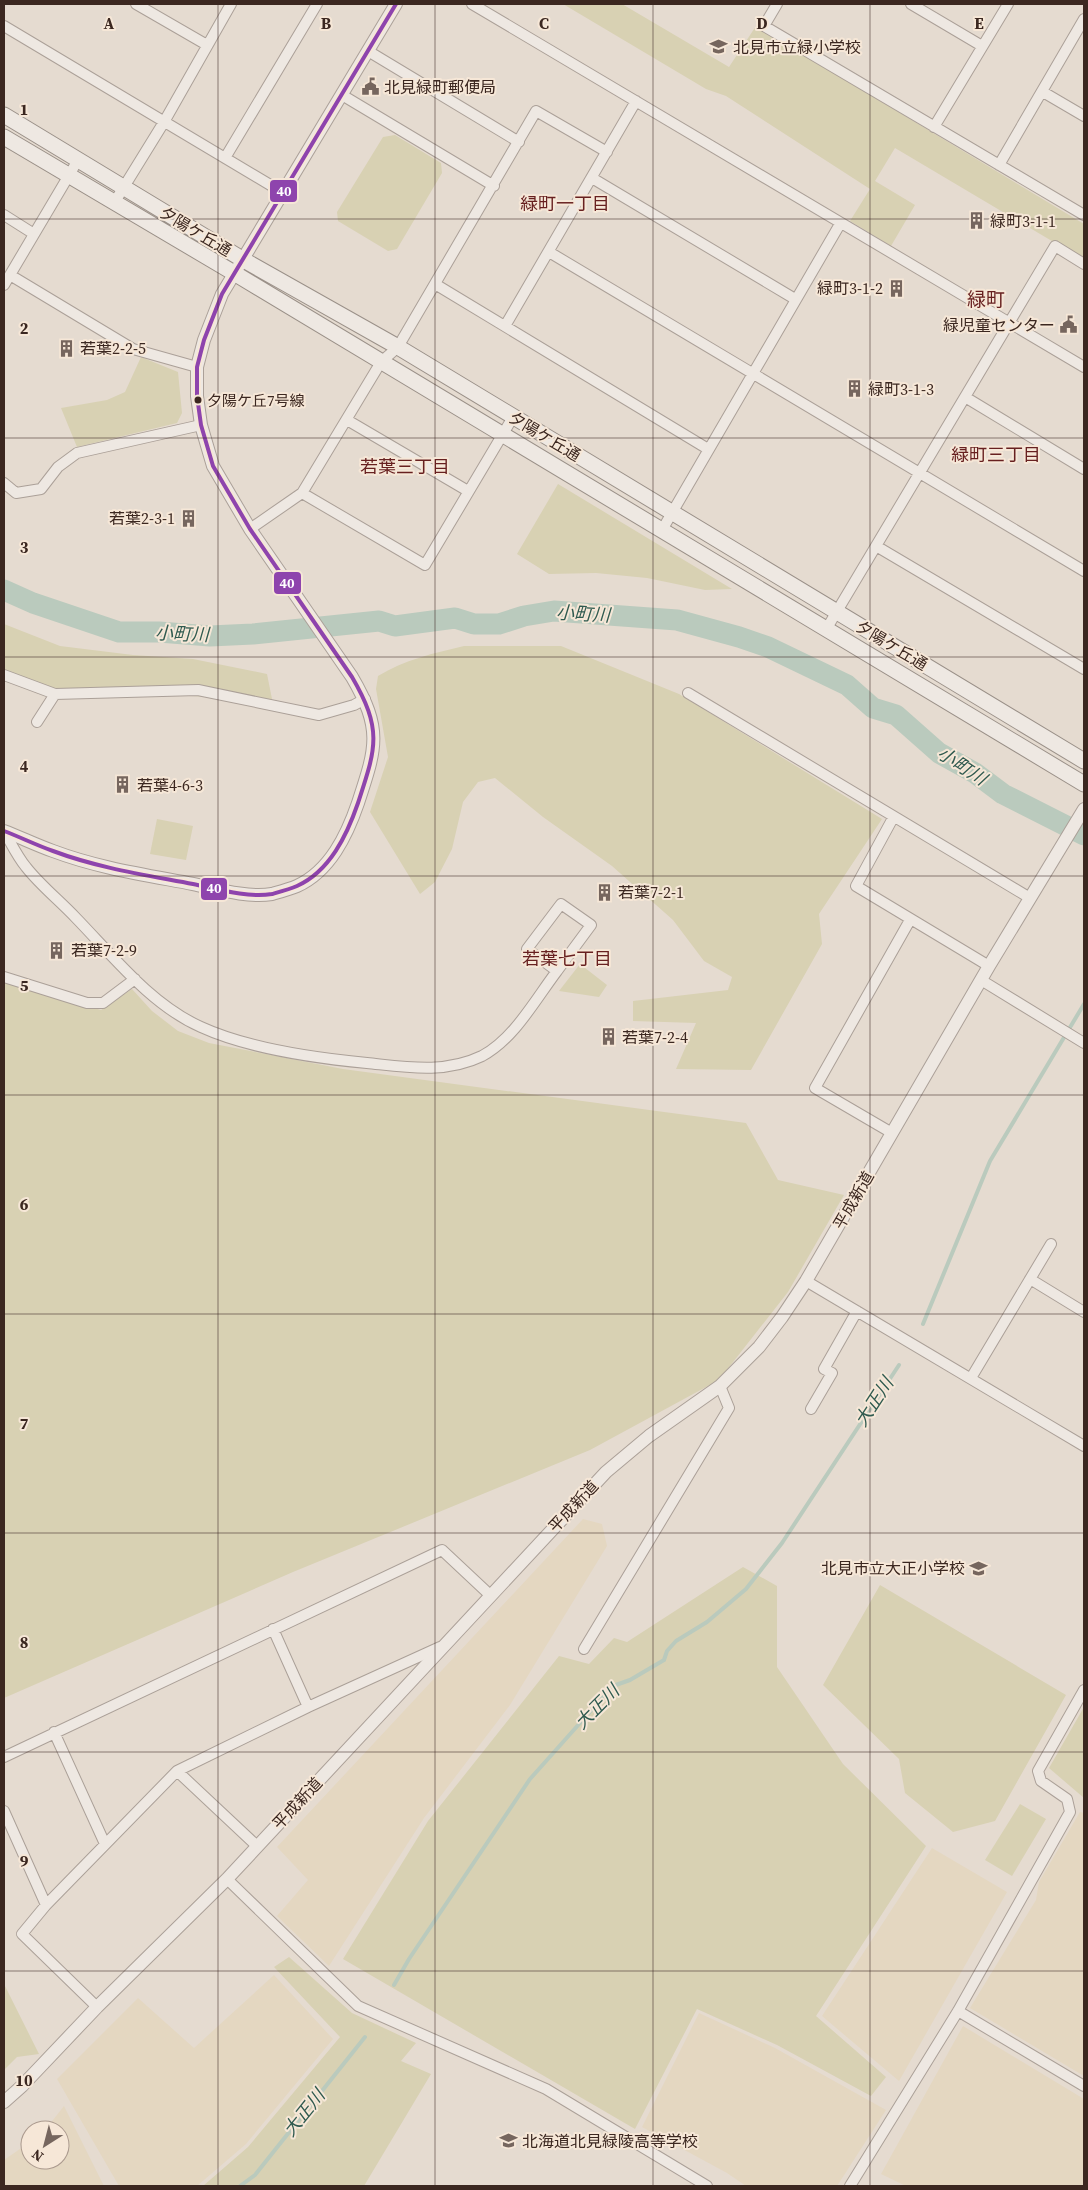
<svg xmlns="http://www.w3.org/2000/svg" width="1088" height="2190" font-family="'Source Serif 4','Noto Sans JP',serif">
<rect width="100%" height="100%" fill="#e5dbd0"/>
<path fill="#e4d7c1" d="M583 1519 602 1524 607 1546 510 1705 424 1818 329 1966 277 1916 308 1880 277 1847Z
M1080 1812 1084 1813V2076L970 2008 1036 1900 1039 1882Z
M932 1848 1007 1892 899 2081 822 2016Z
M274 1975 333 2039 246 2144 197 2186H119L57 2079 138 1998 194 2048Z
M699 2013 775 2048 886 2110 837 2186H746L727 2173 642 2127Z
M963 2026 1084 2099V2186H906L881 2174Z
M64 2106 104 2186H4V2160L30 2142V2160H60V2130H45Z"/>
<path fill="#d8d1b3" d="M563 4H622L729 67 756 26 1084 224V260L895 148 875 181 915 205 891 246 850 221 870 189 726 96 706 89Z
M395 135 441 163 442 173 397 249 388 251 338 221 337 212 383 137Z
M141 357 178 372 182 413 177 423 77 447 61 408 107 400 125 392Z
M558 484 732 589 705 590 647 578 596 573 549 574 517 554Z
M4 624 60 646 133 655 193 659 267 674 272 699 53 691 4 673Z
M464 646H561L679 694 882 819 819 914 822 944 751 1070 676 1069 696 1023 633 1021V1001L728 990 732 977 704 961 673 920 612 866 543 817 495 778 478 782 463 802 452 849 435 882 420 894 370 812 388 757 376 689 378 676C404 660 434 653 464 646Z
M157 819 193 826 186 860 150 854Z
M580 964 607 985 599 997 559 991Z
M4 981 101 1010 132 989 152 1011 178 1031 209 1043 343 1069 746 1123 778 1180 844 1195 788 1292 719 1380 590 1450 293 1572 4 1698Z
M743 1567 777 1586V1667L843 1764 926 1846 816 2016 886 2077 871 2096 777 2045 697 2009 635 2129 343 1959 428 1821 559 1656 589 1664 614 1638 627 1642Z
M880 1585 1066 1695 995 1821 953 1832 905 1793 899 1759 823 1685Z
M1084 1707V1798L1049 1768Z
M1020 1804 1046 1819 1012 1876 985 1860Z
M289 1957 352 2013 416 2043 401 2061 431 2074 364 2186H203L248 2147 340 2037 274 1967Z
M4 1984 39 2054 17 2057 4 2070Z"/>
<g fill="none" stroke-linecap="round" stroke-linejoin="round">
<path stroke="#bacabd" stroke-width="4" d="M923 1324 990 1161 1084 1004
M394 1985 409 1959 530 1779 613 1686 630 1680 664 1660 667 1651 676 1641 707 1622 746 1589 782 1543 899 1365
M240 2186 255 2175 365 2037"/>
<path stroke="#bacabd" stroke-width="21" d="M4 590 33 603 119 632H159L210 636 253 634 379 621 395 626 455 618 474 624H499L524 616 554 611 677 620 739 637 768 647 847 685 873 708 896 715 939 753 975 773 1003 794 1084 835"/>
<defs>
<path id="minor" d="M136 4 207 45
M472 4 1084 367
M777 4 764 26 1084 215
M911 4 982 46
M4 26 282 192
M368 51 519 142
M1043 92 1084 116
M342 95 494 186
M934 127 1008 4
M225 158 317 4
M999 165 1084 19
M592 178 795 299
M114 203 164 122 231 4
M4 215 34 234
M549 252 1084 571
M10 275 133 349 197 367
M435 284 708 449
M4 285 78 160
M505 326 636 101
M965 397 1084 469
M347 420 468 491
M4 483 16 493 41 489 58 467 77 453 201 425
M302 493 425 565 513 417
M250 529 302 493 381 362 398 347 402 340 536 111 607 152
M662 530 840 224
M876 546 1084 669
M827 628 1055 246 1084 264
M4 675 55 694 198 690 319 715 354 705 365 699
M688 693 1030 898
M37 722 55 694
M893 818 856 886 989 966
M4 831C11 843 17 856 26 867 40 885 60 901 76 918 113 956 151 1005 201 1027 249 1049 314 1058 367 1063 406 1067 445 1074 482 1056 514 1039 535 1000 557 971
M561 904 591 925 557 971 527 949Z
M4 977 87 1003H103L135 979
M981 980 1084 1043
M892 1133 815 1088 910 920
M1030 1279 1084 1312
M806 1281 1084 1446
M971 1378 1051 1244
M811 1409 832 1373 824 1369 857 1311
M273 1629 308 1707
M584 1649 729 1408 720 1386
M54 1732 105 1844
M4 1757 442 1550 490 1595
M177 1771 257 1846
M4 1811 46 1905
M227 1879 358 2006 546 2089 707 2186
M97 2007 22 1934 46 1905 177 1771 308 1707 440 1647
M958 2011 1084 2086
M850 2186 958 2011 1070 1812 1067 1799 1041 1781 1038 1771 1084 1690"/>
<path id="tertiary" d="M4 831C20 837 36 845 53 851 98 868 146 875 193 884 217 889 247 898 272 894 279 892 290 889 297 886 330 871 347 835 358 803 376 748 383 730 352 677L250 529 213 466 201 425 197 396V367L204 340 222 294 396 4
M4 2102 22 2086 97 2007 227 1879 606 1472 649 1436 720 1386 759 1347 782 1317 806 1281 989 966 1084 809"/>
<path id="secondary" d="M4 115 242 259 398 347 1084 761
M4 137 234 273 1084 784"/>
</defs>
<use href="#minor" stroke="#aba098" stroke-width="12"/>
<use href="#tertiary" stroke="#aba098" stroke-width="14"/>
<use href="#secondary" stroke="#9a9088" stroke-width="17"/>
<use href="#minor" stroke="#eee8e2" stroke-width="10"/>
<use href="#tertiary" stroke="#eee8e2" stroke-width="12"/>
<use href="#secondary" stroke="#eee8e2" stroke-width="15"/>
<defs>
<path id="bus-1" d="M4 831C20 837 36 845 53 851 98 868 146 875 193 884 217 889 247 898 272 894 279 892 290 889 297 886 330 871 347 835 358 803 376 748 383 730 352 677L250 529 213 466 201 425 197 396V367L204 340 222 294 396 4"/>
</defs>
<use href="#bus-1" stroke="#f6e7d7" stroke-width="8"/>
<use href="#bus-1" stroke="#8e44ad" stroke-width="4"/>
</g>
<path fill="none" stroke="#3b2720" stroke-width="1" stroke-opacity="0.55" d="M218 4V2186M435 4V2186M653 4V2186M870 4V2186M4 219H1084M4 438H1084M4 657H1084M4 876H1084M4 1095H1084M4 1314H1084M4 1533H1084M4 1752H1084M4 1971H1084"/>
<defs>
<symbol id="school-bare" viewBox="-9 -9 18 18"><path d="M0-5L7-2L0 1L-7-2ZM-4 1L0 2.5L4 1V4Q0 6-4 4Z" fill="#76665e" stroke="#f6e7d7" stroke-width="2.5" paint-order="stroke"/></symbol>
<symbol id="civic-bare" viewBox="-9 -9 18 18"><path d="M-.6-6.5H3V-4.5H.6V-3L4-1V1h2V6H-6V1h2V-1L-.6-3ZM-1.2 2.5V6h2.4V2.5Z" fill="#76665e" stroke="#f6e7d7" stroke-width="2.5" paint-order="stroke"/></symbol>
<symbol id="building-bare" viewBox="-9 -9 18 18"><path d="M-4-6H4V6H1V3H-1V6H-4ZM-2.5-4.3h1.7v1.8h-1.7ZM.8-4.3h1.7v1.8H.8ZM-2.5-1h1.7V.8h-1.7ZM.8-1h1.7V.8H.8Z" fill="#76665e" stroke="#f6e7d7" stroke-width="2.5" paint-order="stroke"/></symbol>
</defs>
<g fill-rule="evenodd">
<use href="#school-bare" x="706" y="34" width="25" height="25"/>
<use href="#civic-bare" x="358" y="74" width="25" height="25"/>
<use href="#building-bare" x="964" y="208" width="25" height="25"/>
<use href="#building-bare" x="884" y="276" width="25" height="25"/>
<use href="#civic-bare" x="1056" y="312" width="25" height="25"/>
<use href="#building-bare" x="54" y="336" width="25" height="25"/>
<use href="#building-bare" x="842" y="376" width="25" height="25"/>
<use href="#building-bare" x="176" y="506" width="25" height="25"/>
<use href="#building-bare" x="110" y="772" width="25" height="25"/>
<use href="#building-bare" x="592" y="880" width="25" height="25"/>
<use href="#building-bare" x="44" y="938" width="25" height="25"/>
<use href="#building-bare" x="596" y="1024" width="25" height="25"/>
<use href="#school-bare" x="966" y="1556" width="25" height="25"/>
<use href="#school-bare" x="496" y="2128" width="25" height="25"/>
</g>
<circle fill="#3b2720" stroke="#f6e7d7" stroke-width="2" cx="198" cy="400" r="4.5"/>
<g text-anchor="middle" stroke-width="4" stroke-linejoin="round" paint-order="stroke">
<g font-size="15" fill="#3b2720" stroke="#f6e7d7" text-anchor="start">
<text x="207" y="406">夕陽ケ丘7号線</text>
</g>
<g font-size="16" fill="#3b2720" stroke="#f6e7d7" text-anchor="start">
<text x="733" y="53">北見市立緑小学校</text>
<text x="384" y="93">北見緑町郵便局</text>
<text x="990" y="227">緑町3-1-1</text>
<text x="883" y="294" text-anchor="end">緑町3-1-2</text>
<text x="1055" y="331" text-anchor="end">緑児童センター</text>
<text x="80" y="354">若葉2-2-5</text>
<text x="868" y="395">緑町3-1-3</text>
<text x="175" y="524" text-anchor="end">若葉2-3-1</text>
<text x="137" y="791">若葉4-6-3</text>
<text x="618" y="898">若葉7-2-1</text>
<text x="71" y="956">若葉7-2-9</text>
<text x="622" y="1043">若葉7-2-4</text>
<text x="965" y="1574" text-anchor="end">北見市立大正小学校</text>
<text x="522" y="2147">北海道北見緑陵高等学校</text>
</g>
<g font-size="16" fill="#3b2720" stroke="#f6e7d7">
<text transform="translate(196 231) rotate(31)" y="6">夕陽ケ丘通</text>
<text transform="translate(545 436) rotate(31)" y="6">夕陽ケ丘通</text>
<text transform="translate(892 645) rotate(31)" y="6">夕陽ケ丘通</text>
<text transform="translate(853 1200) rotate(-60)" y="6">平成新道</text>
<text transform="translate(573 1506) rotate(-47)" y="6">平成新道</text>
<text transform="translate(297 1803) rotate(-47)" y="6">平成新道</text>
</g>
<g font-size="18" fill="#672020" stroke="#f6e7d7">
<text x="565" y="210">緑町一丁目</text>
<text x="996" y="461">緑町三丁目</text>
<text x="405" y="473">若葉三丁目</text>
<text x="567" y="965">若葉七丁目</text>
</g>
<g font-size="18" font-style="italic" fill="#2f5a4f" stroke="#f6e7d7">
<text transform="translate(583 614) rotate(3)" y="6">小町川</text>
<text transform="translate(182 634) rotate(2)" y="6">小町川</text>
<text transform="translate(962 766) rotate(33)" y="6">小町川</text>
<text transform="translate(874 1402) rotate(-57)" y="6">大正川</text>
<text transform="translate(597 1707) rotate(-45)" y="6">大正川</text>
<text transform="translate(304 2113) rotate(-51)" y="6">大正川</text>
</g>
<g font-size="19" fill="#672020" stroke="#f6e7d7">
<text x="986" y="306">緑町</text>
</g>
</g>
<g font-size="16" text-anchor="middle" font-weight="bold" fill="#3b2720" stroke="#f6e7d7" stroke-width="4" stroke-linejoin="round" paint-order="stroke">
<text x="109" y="29">A</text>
<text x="326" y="29">B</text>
<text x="544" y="29">C</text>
<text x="762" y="29">D</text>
<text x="979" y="29">E</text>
<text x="24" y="115">1</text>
<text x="24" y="334">2</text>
<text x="24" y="553">3</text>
<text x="24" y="772">4</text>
<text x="24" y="991">5</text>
<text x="24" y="1210">6</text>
<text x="24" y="1429">7</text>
<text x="24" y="1648">8</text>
<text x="24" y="1867">9</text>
<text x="24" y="2086">10</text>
</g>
<g stroke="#f6e7d7" stroke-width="2">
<rect x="269" y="179" width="29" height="24" rx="5" fill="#8e44ad"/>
<rect x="273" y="571" width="29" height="24" rx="5" fill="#8e44ad"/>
<rect x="200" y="877" width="28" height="24" rx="5" fill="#8e44ad"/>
</g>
<g font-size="14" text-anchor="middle" font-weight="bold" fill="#fff">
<text x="284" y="196">40</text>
<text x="287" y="588">40</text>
<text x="214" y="893">40</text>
</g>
<rect width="1088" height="2190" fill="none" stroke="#3b2720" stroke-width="10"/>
<g transform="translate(45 2145) rotate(216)"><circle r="24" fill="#f6e7d7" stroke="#ab9a8e"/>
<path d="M0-4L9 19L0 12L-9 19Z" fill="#76665e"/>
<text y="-8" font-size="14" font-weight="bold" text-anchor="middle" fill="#3b2720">N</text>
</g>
</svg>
